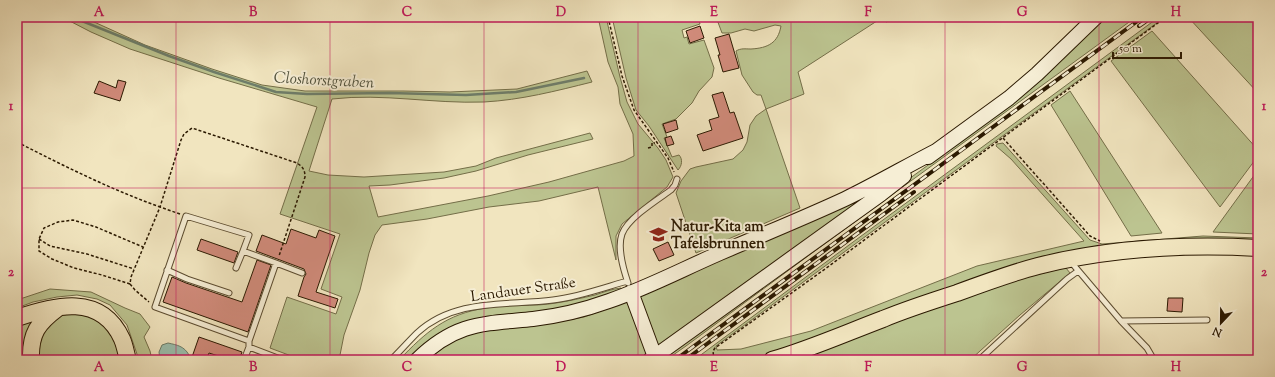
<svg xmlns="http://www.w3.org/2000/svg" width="1275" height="377" font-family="'Sorts Mill Goudy',serif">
<rect width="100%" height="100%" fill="#f1e5bf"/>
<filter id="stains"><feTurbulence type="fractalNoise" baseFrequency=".005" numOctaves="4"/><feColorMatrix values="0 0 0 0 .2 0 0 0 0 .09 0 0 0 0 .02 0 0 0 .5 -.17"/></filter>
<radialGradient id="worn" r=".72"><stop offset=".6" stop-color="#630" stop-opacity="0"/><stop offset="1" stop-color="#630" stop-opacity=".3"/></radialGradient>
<path fill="#bcc490" stroke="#746e48" d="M62 17H83L145 45 212 69 262 85 305 91H403L450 92 517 89 587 71 592 82C556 91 521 100 484 102 433 104 383 93 332 99L309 171 328 175 364 177 444 172 476 166 496 158 590 133 593 139 528 155 476 171 444 178 390 185 369 186 378 217 488 196 549 182 624 161 634 156 633 134 620 104 618 87 608 62 598 17H606L620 77 627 102 638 124 658 148 666 160 673 177 667 187 622 224 616 236V260L598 187 539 201 489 207 427 219 382 225 375 235 369 253 360 290 344 335 339 360H302L270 348 287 297 336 314 342 297 321 289 340 234 280 214 317 107 219 78 130 49 91 32Z
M612 17H698L700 24 682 30 684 38 687 37 689 44 704 40 714 68 712 77 699 91 692 103 676 119 662 124 667 137 664 138 672 157 679 155C683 159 682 166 678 170L649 126 636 110 626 78Z
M716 17H892L887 22 880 19 798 72 804 94 766 109 800 208 696 253 676 193 681 181 690 169 696 167 733 159 743 150 747 142 750 125 756 116 766 109 761 95H757L753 92 742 75 736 51C741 48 745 49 751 49 768 48 778 43 781 26L775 25 754 31 745 29 731 33H722Z
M1104 17H1136L812 253 686 346 666 360H660L957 144 1075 45Z
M1159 17H1165L716 346 717 350 741 349 811 331 977 266 1084 241 1011 159 996 146 997 144 1003 143 1090 240 1102 244 1203 236 1258 238V242L1069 255 777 360H694L849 245Z
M1188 17H1258V93Z
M1152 31 1258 150V156L1220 207 1111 61Z
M1070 91 1162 233 1131 236 1051 105Z
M1258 170V234L1213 232Z
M878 189 660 347 655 346 639 298 640 294Z
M1066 268 1070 273 1020 315 970 360H792L982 289 1059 269Z
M621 288 623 290 584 306 491 319 413 360H399C426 332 446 314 486 308 509 304 533 307 556 303 569 301 582 298 595 295 604 292 612 289 621 288Z
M50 289 91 292 125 308 140 314 150 327 144 337 150 351 152 360H139L127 325 110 305 97 299 77 295 57 297 33 302 17 308V300Z
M628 301 646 352 644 357 640 360H426L464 333 557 322 584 317Z
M77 314C82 315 88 316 92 317 111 325 116 343 121 360H36L38 337 60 315Z
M38 316 27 360H17V324Z"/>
<path fill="#9bbfae" stroke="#6e7d69" d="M168 343C177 345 184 346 189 355L187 360H160L159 352 162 345Z"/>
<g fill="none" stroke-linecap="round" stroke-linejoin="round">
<path stroke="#6e7d69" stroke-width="2.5" d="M74 17 82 21 169 56 214 72 276 92 307 94 390 93 466 95 516 92 584 78"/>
</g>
<path fill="#d18b7b" stroke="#2b1901" d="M700 26 704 38 690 43 686 31Z
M729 34 739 68 723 72 718 55H720L715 38Z
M118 80 126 82 120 101 94 93 99 81 116 88Z
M723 92 730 113 734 112 743 138 703 151 697 135 712 130 709 120 719 117 712 95Z
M676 120 678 129 666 133 663 124Z
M671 136 674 144 667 146 665 138Z
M291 229 316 238 319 230 335 236 316 292 338 299 335 308 298 296 304 277 306 274 304 269 256 251 262 235 286 244Z
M201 239 238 252 234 263 197 250Z
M668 242 674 255 659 261 653 249Z
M257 260 271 265 248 332 163 302 172 277 186 283 242 302Z
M1168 298H1183L1182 312 1167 311Z
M199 337 242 352 239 360H231L209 353 206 360H191Z"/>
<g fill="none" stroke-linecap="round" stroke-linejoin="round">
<defs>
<path id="lane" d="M243 251 249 235 186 216 155 307 249 341V347
M1071 262 1121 321 1147 348 1154 360
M236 268 243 251 276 263
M167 270 187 279 229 293
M628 283C623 268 617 248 622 234 628 218 657 200 671 190L675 185 677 179
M1121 321 1207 320
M249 341 276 263 302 273
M244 360 249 347 283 360
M391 360C400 351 408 342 417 333 455 298 506 306 553 300 578 297 603 288 627 281
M979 360 1067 279 1078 271"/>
<path id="secondary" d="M928 157 1009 98 1037 74 1096 17
M631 292 655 357
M417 360C456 322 483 324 533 319 559 316 584 310 609 301 647 288 683 269 720 253 762 235 804 218 845 199 876 184 905 167 936 151
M650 360 881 194 904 176"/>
<path id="primary" d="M17 318C55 305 101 293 122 339 125 346 126 353 128 360
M31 360C30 333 38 323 58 308
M772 360C810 349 846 333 883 319 907 309 932 301 957 293 984 283 1011 273 1038 266 1110 248 1184 244 1258 248"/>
</defs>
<use href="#lane" stroke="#5c4c30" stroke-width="7"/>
<use href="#secondary" stroke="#2b1901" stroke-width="16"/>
<use href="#primary" stroke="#2b1901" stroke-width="18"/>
<path stroke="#2b1901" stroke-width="1.5" stroke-dasharray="3 2" stroke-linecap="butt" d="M608 17 622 76 634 110 668 158 674 172
M1003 138 1090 236 1100 241
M17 142C64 166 110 189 160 207L131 277 130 284 135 290 149 302
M648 148 652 147V143H655
M180 214 160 207 181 140 184 134 192 128 297 163C303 167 305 170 305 177L279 256
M39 239 50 246 87 254 134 269
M130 284 102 275 74 268 52 259 39 251V239L44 228 58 222 73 220 96 227 143 247
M714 360 713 351 715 348 825 269 1166 17"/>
<use href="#lane" stroke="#f6eed5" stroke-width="5"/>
<use href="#secondary" stroke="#f6eed5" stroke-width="14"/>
<use href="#primary" stroke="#f1e5bf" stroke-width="16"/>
<defs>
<path id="rail" d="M1139 26 1152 17
M675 360 1143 17
M685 360 914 192"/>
</defs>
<use href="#rail" stroke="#2b1901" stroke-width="4"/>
<use href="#rail" stroke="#f6eed5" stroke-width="2.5" stroke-dasharray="8" stroke-linecap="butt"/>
</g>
<path fill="none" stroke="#c2185b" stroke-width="1" stroke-opacity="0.55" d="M176 17V360M330 17V360M484 17V360M638 17V360M791 17V360M945 17V360M1099 17V360M17 188H1258"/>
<defs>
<symbol id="school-bare" viewBox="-9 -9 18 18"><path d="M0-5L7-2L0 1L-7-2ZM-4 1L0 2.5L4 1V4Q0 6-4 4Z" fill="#8f2418" stroke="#f6eed5" stroke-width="2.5" paint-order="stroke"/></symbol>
</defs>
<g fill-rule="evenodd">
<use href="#school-bare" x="646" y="222" width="25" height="25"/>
</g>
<g text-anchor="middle" stroke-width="4" stroke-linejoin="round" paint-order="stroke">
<g font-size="15" font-weight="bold" fill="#2b1901" stroke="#f6eed5" text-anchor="start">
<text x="671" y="231">Natur-Kita am<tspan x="671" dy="17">Tafelsbrunnen</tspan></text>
</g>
<g font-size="15" fill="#2b1901" stroke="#f6eed5">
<text transform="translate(523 289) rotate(-8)" y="5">Landauer Straße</text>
</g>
<g font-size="16" font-style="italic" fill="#52533e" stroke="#f6eed5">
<text transform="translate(324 79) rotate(3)" y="6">Closhorstgraben</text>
</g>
</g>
<rect width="1275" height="377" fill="none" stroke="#f1e5bf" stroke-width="44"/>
<g transform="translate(1221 323) rotate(202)" stroke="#f6eed5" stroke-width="3" paint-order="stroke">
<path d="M0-3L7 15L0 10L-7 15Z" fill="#2b1901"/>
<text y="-6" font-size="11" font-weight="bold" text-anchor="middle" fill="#2b1901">N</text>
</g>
<path d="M1113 52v6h68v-6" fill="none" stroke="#2b1901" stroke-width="2"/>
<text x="1119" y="52" font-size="12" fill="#2b1901" stroke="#f6eed5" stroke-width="3" paint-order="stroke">50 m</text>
<rect x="22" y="22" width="1231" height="333" fill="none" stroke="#c2185b" stroke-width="1.5"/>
<g font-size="13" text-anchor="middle" font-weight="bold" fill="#c2185b">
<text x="99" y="16">A</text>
<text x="253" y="16">B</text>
<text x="407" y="16">C</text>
<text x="561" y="16">D</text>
<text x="714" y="16">E</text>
<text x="868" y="16">F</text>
<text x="1022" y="16">G</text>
<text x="1176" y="16">H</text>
<text x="11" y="110">1</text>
<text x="1264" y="110">1</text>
<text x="11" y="276">2</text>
<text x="1264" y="276">2</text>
<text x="99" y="371">A</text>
<text x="253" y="371">B</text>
<text x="407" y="371">C</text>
<text x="561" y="371">D</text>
<text x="714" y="371">E</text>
<text x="868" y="371">F</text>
<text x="1022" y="371">G</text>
<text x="1176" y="371">H</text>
</g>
<rect width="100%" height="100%" filter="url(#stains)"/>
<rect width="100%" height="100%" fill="url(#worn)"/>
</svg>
